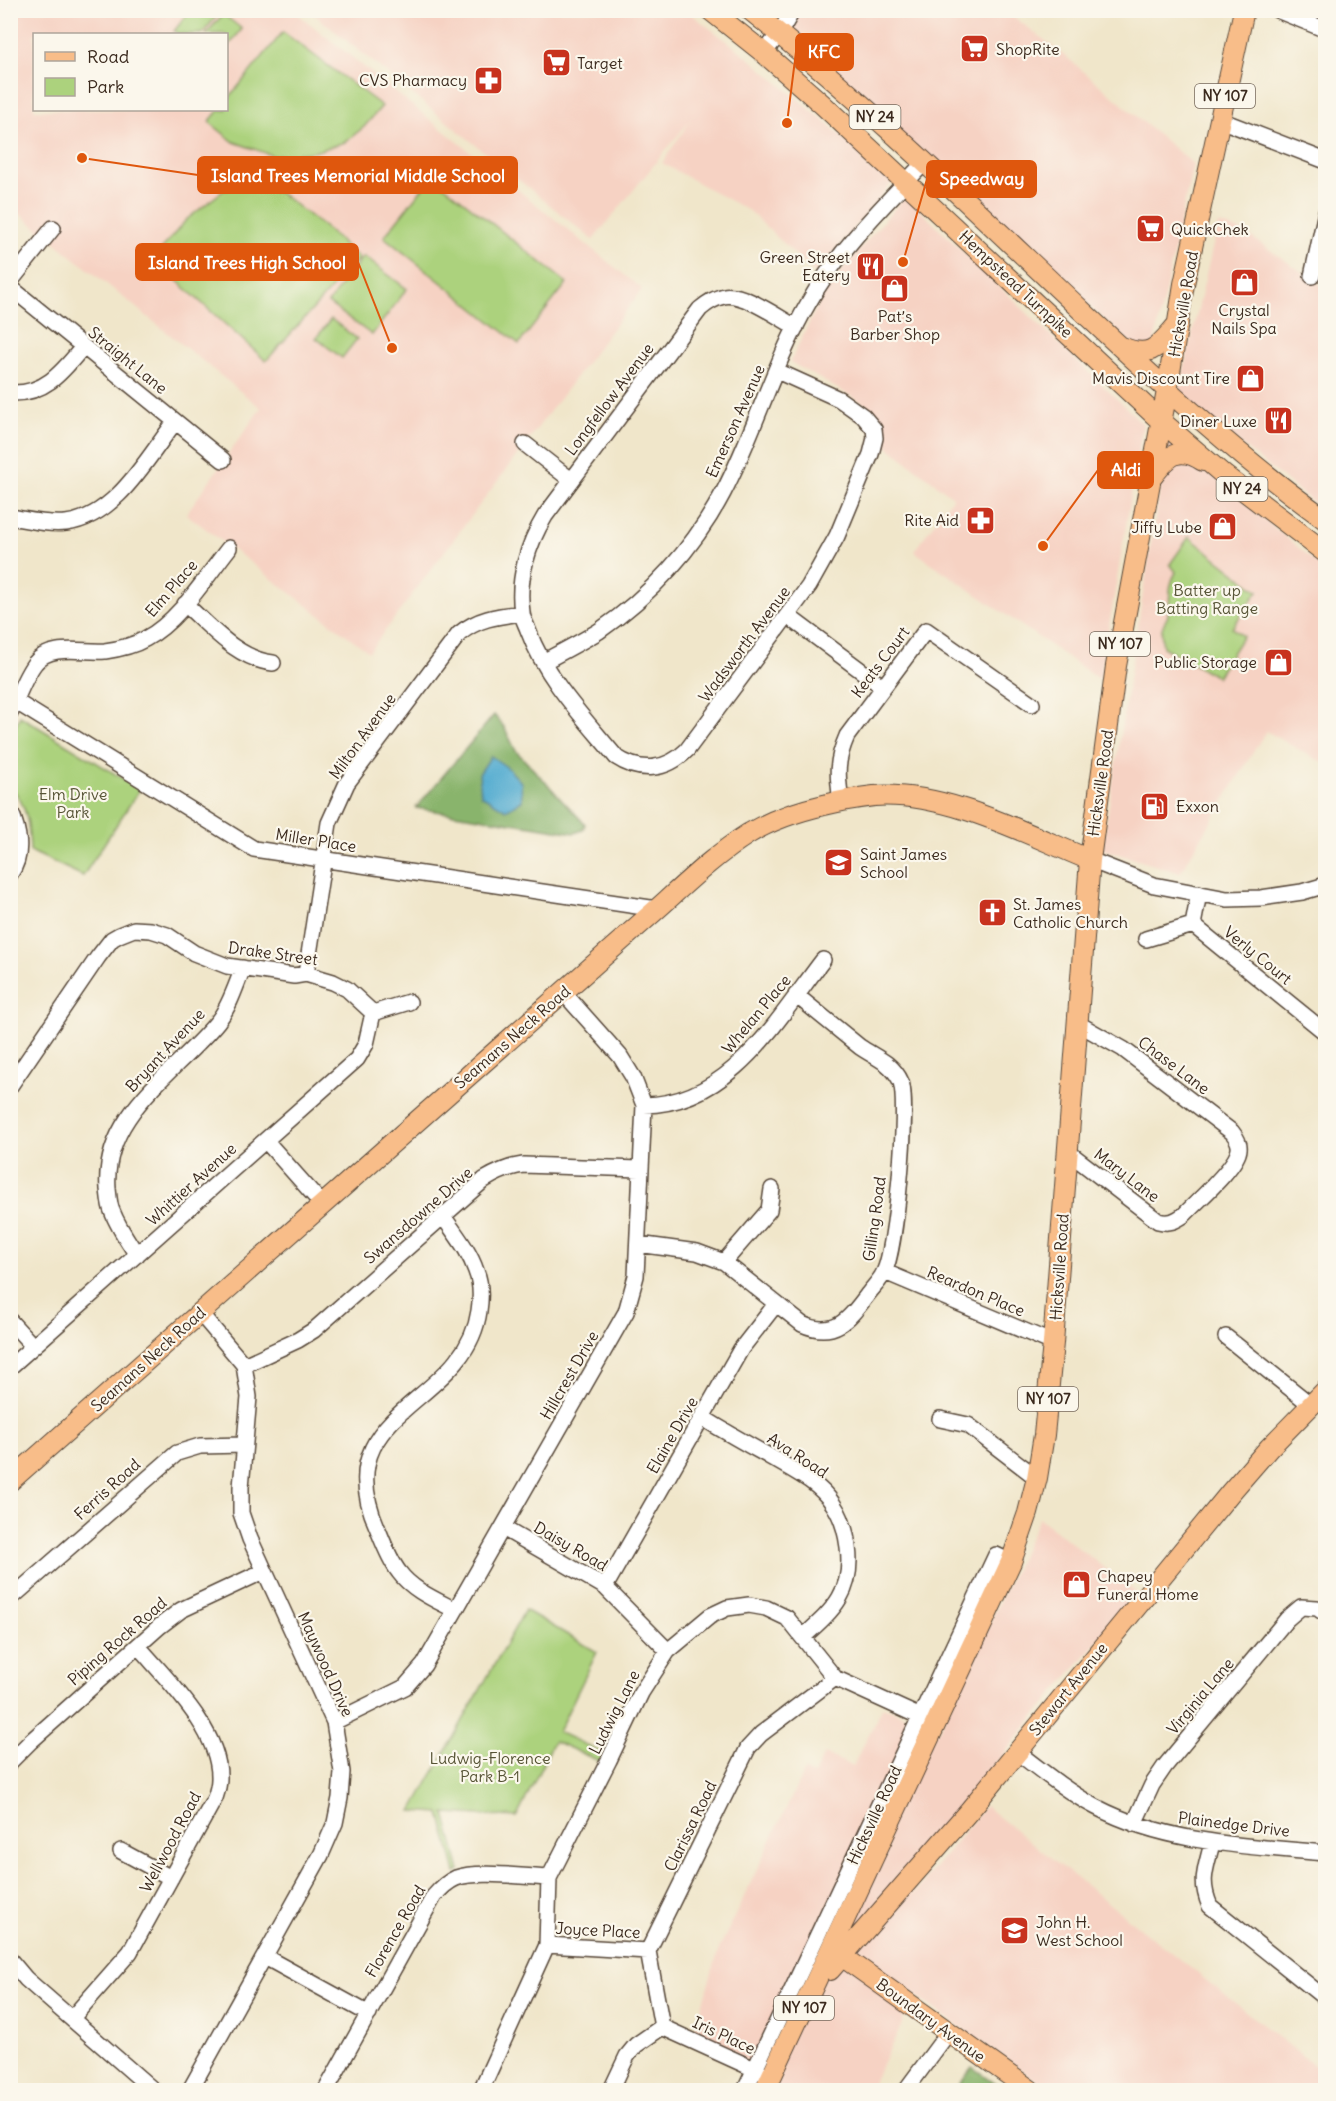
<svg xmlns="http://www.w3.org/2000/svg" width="1336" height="2101" font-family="Delius,sans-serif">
<rect width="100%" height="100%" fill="#fbf7ec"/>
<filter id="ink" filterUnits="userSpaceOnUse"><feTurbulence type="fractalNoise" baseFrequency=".0167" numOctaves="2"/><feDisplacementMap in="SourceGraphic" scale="12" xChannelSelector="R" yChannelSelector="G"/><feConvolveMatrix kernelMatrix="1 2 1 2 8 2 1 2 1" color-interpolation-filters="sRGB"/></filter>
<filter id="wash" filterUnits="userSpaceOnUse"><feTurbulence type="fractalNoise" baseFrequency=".008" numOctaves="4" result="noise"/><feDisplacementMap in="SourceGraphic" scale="24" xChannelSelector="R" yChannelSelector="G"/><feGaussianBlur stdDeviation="1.35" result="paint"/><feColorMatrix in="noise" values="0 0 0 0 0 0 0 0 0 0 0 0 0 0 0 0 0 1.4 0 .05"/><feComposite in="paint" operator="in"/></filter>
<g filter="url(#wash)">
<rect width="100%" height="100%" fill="#f0e6ca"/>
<path fill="#f6d2c3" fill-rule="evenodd" d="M10 11H294L642 289 369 652 186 514 261 408 11 207ZM34 34H226V110H34Z
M310 11H687L744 54 894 180 816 274 749 211 662 163 692 118 593 240Z
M763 11H1006L1064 55 1193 164 1150 361Z
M905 196 1143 424 1100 680 914 551 953 497 887 446 870 407 790 362 825 290Z
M1218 224 1244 232 1325 288V512L1178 394Z
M1168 438 1325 570V764L1266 731 1180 873 1102 849Z
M1039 1518 1137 1593 917 1859 913 1895 985 1806 1325 2074V2090H1049L906 1989 903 2022 869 2090H772L779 2076 693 2036 719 1949 804 1771 814 1775 824 1754 853 1766 883 1706 938 1731Z"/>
<path fill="#acd27d" stroke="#747e4e" stroke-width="1.5" d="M219 11 220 12 202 34H179L174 31 190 11Z
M223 14 242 29 227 48 226 34H206Z
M283 32 382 106 364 127 345 142 314 152 274 156 234 142 209 122 219 110H226L227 100Z
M432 176 567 283 519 344 384 237Z
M253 185 280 193 328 230 359 258 266 361 153 259 186 220 224 190Z
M363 256 407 289 372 335 328 303Z
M331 319 357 339 342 358 316 338Z
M1189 537 1258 591 1232 628 1243 636 1217 677 1163 647C1162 639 1160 631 1164 623 1168 615 1166 623 1168 614 1171 598 1167 587 1176 572L1170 564Z
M20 716 140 789 83 876 30 851C29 825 28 807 11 787V736Z
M525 1610 597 1652 558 1732 610 1756 606 1764 554 1741 517 1817 445 1813 460 1871 456 1873 440 1813 412 1811Z"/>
<path fill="#89b46c" stroke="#626f45" stroke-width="1.5" d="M494 715 504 727 516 751 585 824 583 830 575 833 416 808Z
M972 2067 1005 2090H955Z"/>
<path fill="#52acd0" stroke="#466b77" stroke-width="1.5" d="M491 756 508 768 521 782 522 801 506 810 481 795 479 774Z"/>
</g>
<g filter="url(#ink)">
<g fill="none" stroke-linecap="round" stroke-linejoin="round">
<defs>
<path id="minor" d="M1277 10 1326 30
M764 53 779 34 793 10
M1220 120 1326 161
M1312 276 1326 212
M10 282 53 228
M10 287 223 460
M777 371 839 399 863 416 874 429 875 438 871 454 837 536 809 586 687 750C666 771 640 773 616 757 583 717 546 679 528 630 526 624 522 618 522 612 517 579 528 544 545 516L700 309C707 303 715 298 724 296 743 292 779 318 796 327
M10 393C45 395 63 371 83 347
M525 444 571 480
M10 517C28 520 48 525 66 523 116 517 147 458 175 422
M185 604C211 627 237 659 273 663
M788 616 883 687
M543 662C562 652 581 642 599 631 650 596 694 548 723 493 755 432 774 362 809 302 839 249 883 206 925 162
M10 698 254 849 657 909
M10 713C18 697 24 677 35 663 50 643 84 653 105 651 119 649 133 646 145 639 179 621 206 577 229 548
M841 801C837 774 836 761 847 736L926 630 1032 704
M10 810C19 830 24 855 10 874
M1090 860 1154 885 1227 899 1261 898 1302 892 1326 885
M1199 893 1193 925 1326 1033
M1146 939 1193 925
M306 974 329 823 347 783 459 634C478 618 498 616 522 613
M373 1013 409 1002
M10 1086 98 957 112 939 119 935 134 929 151 930 167 935 194 953 227 966 294 976 306 974 333 982 347 989 373 1013
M644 1105C730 1104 776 1021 823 960
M266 1141 322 1204
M1068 1152 1158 1221C1170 1224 1175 1221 1184 1215 1197 1201 1238 1166 1239 1149 1240 1143 1236 1137 1232 1132L1123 1049 1077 1023
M443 1216C455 1234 469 1250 476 1271 481 1283 481 1298 479 1311 466 1406 325 1408 377 1527 383 1542 389 1559 399 1572 412 1590 436 1600 455 1610
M638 1244 697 1252 724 1262 802 1324C835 1339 849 1319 868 1294 873 1287 881 1280 884 1272 896 1250 909 1105 901 1082 898 1075 893 1069 887 1064 879 1058 869 1053 860 1047 839 1030 818 1013 796 995
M137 1255C128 1241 118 1227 112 1211 109 1204 109 1196 108 1189 102 1114 176 1073 218 1021 230 1006 236 985 243 968
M724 1262 769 1210 772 1189
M885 1272 1053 1343
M10 1321 33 1346
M1226 1337 1311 1405
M244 1365 298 1340 314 1330 484 1180C497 1172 508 1167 523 1165L640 1169
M10 1367 357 1059 366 1044 373 1013
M703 1418C724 1431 745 1443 767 1455 790 1469 818 1481 833 1504 842 1517 846 1531 848 1547 854 1592 833 1610 803 1637
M940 1419 968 1425 1037 1478
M503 1528 605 1587 668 1651
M605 1587 741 1349 776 1304
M10 1599 177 1453 200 1446 244 1445
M334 1722 405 1687 424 1665 626 1312 636 1276 644 1105 633 1077 620 1056 563 992
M1017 1752C1043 1772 1068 1792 1096 1807 1167 1844 1248 1846 1326 1853
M10 1762 31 1741 160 1626 181 1610 264 1571
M1134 1824 1152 1785 1165 1766 1287 1619 1301 1607 1317 1608 1326 1614
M1212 1843C1206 1869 1199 1880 1210 1906L1326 1999
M121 1851 171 1878
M547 1945 648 1951
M265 1957 369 2014
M10 1960 26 1979 153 2090
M72 2018 130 1952 215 1798C217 1792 219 1785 219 1779 221 1731 167 1680 138 1646
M662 2027 648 1951 748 1748 761 1734 835 1678
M662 2027 763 2073
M908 2087 948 2033
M190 2090 321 1855 335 1823 340 1798 342 1772 334 1722 250 1539 241 1513V1487L249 1397 244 1365 200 1313
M326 2090 434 1896C440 1889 447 1882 456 1878 477 1870 525 1877 549 1878
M481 2090 547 1945 549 1878 609 1760 641 1693 668 1651 710 1616 727 1608 749 1605 766 1608 787 1618 835 1678 936 1724
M611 2090 627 2056 636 2045 662 2027
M745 2090 996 1555 1011 1562"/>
<path id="major" d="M710 10 764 53 822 104 1161 421 1225 476 1326 553
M750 10C866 103 972 207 1081 310 1159 383 1238 457 1326 520
M1122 347C1152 360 1159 345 1178 324
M1152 477C1168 457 1177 444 1203 461
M10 1481 657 909C686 883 715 855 748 834 771 820 798 811 824 805 840 801 857 798 874 796 946 791 1024 833 1090 860
M832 1949 1030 2090
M830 1970 969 1811 1230 1493 1269 1448 1326 1390
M765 2090 1011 1562 1028 1513 1037 1478 1044 1435 1053 1343 1090 860 1116 666 1167 391 1184 284 1244 10"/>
</defs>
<use href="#minor" stroke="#564638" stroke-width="18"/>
<use href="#major" stroke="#564638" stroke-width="22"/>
<use href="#minor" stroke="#fff" stroke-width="15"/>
<use href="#major" stroke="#f8bd89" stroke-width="20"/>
</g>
</g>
<defs>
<symbol id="supermarket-square" viewBox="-11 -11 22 22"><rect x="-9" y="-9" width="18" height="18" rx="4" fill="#c8321e" stroke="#fbf7ec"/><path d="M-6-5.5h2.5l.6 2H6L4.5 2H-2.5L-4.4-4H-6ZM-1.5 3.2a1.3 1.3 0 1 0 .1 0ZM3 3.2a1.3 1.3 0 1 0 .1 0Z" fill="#fff"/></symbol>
<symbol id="pharmacy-square" viewBox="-11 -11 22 22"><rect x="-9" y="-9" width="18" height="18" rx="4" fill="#c8321e" stroke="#fbf7ec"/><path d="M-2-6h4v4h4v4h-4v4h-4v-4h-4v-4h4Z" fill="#fff"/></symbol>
<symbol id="restaurant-square" viewBox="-11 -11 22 22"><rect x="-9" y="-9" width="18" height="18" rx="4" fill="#c8321e" stroke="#fbf7ec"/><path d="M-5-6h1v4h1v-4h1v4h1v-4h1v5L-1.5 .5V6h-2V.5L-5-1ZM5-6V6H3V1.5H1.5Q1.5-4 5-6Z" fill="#fff"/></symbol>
<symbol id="shop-square" viewBox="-11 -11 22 22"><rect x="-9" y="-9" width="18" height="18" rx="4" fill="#c8321e" stroke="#fbf7ec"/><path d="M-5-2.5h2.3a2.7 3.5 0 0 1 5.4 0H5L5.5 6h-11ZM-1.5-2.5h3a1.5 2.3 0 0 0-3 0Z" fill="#fff"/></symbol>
<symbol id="fuel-square" viewBox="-11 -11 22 22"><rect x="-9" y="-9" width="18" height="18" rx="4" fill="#c8321e" stroke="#fbf7ec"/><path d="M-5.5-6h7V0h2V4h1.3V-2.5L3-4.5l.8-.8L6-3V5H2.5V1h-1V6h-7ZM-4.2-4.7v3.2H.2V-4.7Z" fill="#fff"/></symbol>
<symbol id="school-square" viewBox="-11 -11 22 22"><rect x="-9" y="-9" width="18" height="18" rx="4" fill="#c8321e" stroke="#fbf7ec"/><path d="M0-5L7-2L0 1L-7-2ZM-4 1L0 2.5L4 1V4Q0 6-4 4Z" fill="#fff"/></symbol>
<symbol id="church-square" viewBox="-11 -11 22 22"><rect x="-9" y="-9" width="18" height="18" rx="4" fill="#c8321e" stroke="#fbf7ec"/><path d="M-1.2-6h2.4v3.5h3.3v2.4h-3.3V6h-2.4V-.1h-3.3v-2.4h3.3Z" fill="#fff"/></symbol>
</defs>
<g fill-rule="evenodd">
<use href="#supermarket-square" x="958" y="32" width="33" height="33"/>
<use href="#supermarket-square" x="540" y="46" width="33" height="33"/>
<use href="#pharmacy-square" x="472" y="64" width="33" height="33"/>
<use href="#supermarket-square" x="1134" y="212" width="33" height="33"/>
<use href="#restaurant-square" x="854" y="250" width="33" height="33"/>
<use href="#shop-square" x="1228" y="266" width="33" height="33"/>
<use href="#shop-square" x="878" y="272" width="33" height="33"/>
<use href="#shop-square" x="1234" y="362" width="33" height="33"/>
<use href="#restaurant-square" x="1262" y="404" width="33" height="33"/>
<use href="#pharmacy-square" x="964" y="504" width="33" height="33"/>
<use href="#shop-square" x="1206" y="510" width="33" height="33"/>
<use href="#shop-square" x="1262" y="646" width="33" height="33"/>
<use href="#fuel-square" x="1138" y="790" width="33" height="33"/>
<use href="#school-square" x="822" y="846" width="33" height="33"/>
<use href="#church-square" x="976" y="896" width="33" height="33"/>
<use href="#shop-square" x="1060" y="1568" width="33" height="33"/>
<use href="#school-square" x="998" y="1914" width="33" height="33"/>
</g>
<g text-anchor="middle" stroke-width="4.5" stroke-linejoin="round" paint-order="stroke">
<g fill="#fbf7ec" stroke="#75685c" stroke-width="1.5">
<rect x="1195" y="84" width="60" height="24" rx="4.5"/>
<rect x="849.5" y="105" width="51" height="24" rx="4.5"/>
<rect x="1216.5" y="477" width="51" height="24" rx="4.5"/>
<rect x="1090" y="632" width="60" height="24" rx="4.5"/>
<rect x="1018" y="1387" width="60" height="24" rx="4.5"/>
<rect x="774" y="1996" width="60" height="24" rx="4.5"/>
</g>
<g font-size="15" font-weight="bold" fill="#3b2a1e">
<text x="1225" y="101">NY 107</text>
<text x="875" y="122">NY 24</text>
<text x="1242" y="494">NY 24</text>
<text x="1120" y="649">NY 107</text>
<text x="1048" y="1404">NY 107</text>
<text x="804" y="2013">NY 107</text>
</g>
<g font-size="16" fill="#3b2a1e" stroke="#fbf7ec" text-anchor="start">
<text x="996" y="55">ShopRite</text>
<text x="577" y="69">Target</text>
<text x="467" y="86" text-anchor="end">CVS Pharmacy</text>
<text x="1171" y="235">QuickChek</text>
<text x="850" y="263" text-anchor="end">Green Street<tspan x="850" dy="18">Eatery</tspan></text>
<text x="1244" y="316" text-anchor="middle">Crystal<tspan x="1244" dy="18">Nails Spa</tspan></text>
<text x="895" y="322" text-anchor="middle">Pat’s<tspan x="895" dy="18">Barber Shop</tspan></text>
<text x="1230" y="384" text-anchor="end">Mavis Discount Tire</text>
<text x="1257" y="427" text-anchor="end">Diner Luxe</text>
<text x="959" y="526" text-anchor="end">Rite Aid</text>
<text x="1202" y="533" text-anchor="end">Jiffy Lube</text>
<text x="1257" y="668" text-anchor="end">Public Storage</text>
<text x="1176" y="812">Exxon</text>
<text x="860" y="860">Saint James<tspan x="860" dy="18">School</tspan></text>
<text x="1013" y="910">St. James<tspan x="1013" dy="18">Catholic Church</tspan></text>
<text x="1097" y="1582">Chapey<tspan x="1097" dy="18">Funeral Home</tspan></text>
<text x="1036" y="1928">John H.<tspan x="1036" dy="18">West School</tspan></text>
</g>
<g font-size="16" fill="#3b2a1e" stroke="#fbf7ec">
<text transform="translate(1016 284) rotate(43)" y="6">Hempstead Turnpike</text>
<text transform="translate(1183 304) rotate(-80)" y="6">Hicksville Road</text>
<text transform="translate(128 360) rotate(39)" y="6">Straight Lane</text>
<text transform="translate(609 399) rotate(-53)" y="6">Longfellow Avenue</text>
<text transform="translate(735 421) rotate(-66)" y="6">Emerson Avenue</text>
<text transform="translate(171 588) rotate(-49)" y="6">Elm Place</text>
<text transform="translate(744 644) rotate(-53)" y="6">Wadsworth Avenue</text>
<text transform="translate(880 662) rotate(-53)" y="6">Keats Court</text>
<text transform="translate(362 736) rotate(-54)" y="6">Milton Avenue</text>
<text transform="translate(1100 783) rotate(-82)" y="6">Hicksville Road</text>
<text transform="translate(316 840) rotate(9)" y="6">Miller Place</text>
<text transform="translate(273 953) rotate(8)" y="6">Drake Street</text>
<text transform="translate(1258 955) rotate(39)" y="6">Verly Court</text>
<text transform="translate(756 1014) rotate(-50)" y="6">Whelan Place</text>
<text transform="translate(512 1037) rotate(-41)" y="6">Seamans Neck Road</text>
<text transform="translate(165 1050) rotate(-47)" y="6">Bryant Avenue</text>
<text transform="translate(1174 1065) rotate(37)" y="6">Chase Lane</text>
<text transform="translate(1127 1175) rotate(37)" y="6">Mary Lane</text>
<text transform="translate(191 1184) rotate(-42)" y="6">Whittier Avenue</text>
<text transform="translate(418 1215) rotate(-41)" y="6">Swansdowne Drive</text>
<text transform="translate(874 1219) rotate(-82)" y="6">Gilling Road</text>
<text transform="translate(1059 1267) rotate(-86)" y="6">Hicksville Road</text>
<text transform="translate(976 1291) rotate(23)" y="6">Reardon Place</text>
<text transform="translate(148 1359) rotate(-42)" y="6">Seamans Neck Road</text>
<text transform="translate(569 1375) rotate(-60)" y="6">Hillcrest Drive</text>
<text transform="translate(672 1435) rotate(-60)" y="6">Elaine Drive</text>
<text transform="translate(798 1455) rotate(33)" y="6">Ava Road</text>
<text transform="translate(107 1489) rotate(-42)" y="6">Ferris Road</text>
<text transform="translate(571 1546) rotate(30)" y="6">Daisy Road</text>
<text transform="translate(117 1641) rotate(-41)" y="6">Piping Rock Road</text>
<text transform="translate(326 1664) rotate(66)" y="6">Maywood Drive</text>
<text transform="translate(1068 1689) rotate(-51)" y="6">Stewart Avenue</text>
<text transform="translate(1200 1696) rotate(-50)" y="6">Virginia Lane</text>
<text transform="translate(614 1712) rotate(-63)" y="6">Ludwig Lane</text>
<text transform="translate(874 1815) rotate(-65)" y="6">Hicksville Road</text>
<text transform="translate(1234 1824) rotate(7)" y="6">Plainedge Drive</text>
<text transform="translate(690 1826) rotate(-64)" y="6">Clarissa Road</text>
<text transform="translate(170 1842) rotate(-62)" y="6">Wellwood Road</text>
<text transform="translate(598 1930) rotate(3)" y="6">Joyce Place</text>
<text transform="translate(395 1931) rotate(-60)" y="6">Florence Road</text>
<text transform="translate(931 2020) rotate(36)" y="6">Boundary Avenue</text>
<text transform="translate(724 2035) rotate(25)" y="6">Iris Place</text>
</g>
<g font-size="16" fill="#575436" stroke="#fbf7ec">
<text x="1207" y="596">Batter up<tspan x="1207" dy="18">Batting Range</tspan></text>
<text x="73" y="800">Elm Drive<tspan x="73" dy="18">Park</tspan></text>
<text x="490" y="1764">Ludwig-Florence<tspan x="490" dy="18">Park B-1</tspan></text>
</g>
</g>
<path fill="none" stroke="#df570d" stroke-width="2" d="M787 123L796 52M82 158L198 175M903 262L927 179M392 348L358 262M1043 546L1098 470"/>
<g fill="#df570d" stroke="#fbf7ec" stroke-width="2">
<circle cx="787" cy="123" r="6"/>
<circle cx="82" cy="158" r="6"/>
<circle cx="903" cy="262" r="6"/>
<circle cx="392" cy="348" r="6"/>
<circle cx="1043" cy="546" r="6"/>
</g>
<g fill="#df570d" stroke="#df570d" stroke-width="2">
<rect x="796" y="34" width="57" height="36" rx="6"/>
<rect x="198" y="157" width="319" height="36" rx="6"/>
<rect x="927" y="161" width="109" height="36" rx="6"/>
<rect x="136" y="244" width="222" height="36" rx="6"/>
<rect x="1098" y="452" width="55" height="36" rx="6"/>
</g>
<g font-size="18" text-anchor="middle" font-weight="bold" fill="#fff">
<text x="824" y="58">KFC</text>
<text x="358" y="182">Island Trees Memorial Middle School</text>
<text x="982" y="185">Speedway</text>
<text x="247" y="269">Island Trees High School</text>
<text x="1126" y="476">Aldi</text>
</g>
<rect width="1336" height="2101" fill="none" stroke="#fbf7ec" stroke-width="36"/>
<rect x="33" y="33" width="195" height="78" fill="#fbf7ec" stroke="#aea59a" stroke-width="1.5"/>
<rect x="45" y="52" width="30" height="9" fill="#f8bd89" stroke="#aea59a" stroke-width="1.5"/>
<text x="87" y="63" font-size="18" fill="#3b2a1e">Road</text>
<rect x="45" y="78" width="30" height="18" fill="#acd27d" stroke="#aea59a" stroke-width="1.5"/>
<text x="87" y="93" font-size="18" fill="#3b2a1e">Park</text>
</svg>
